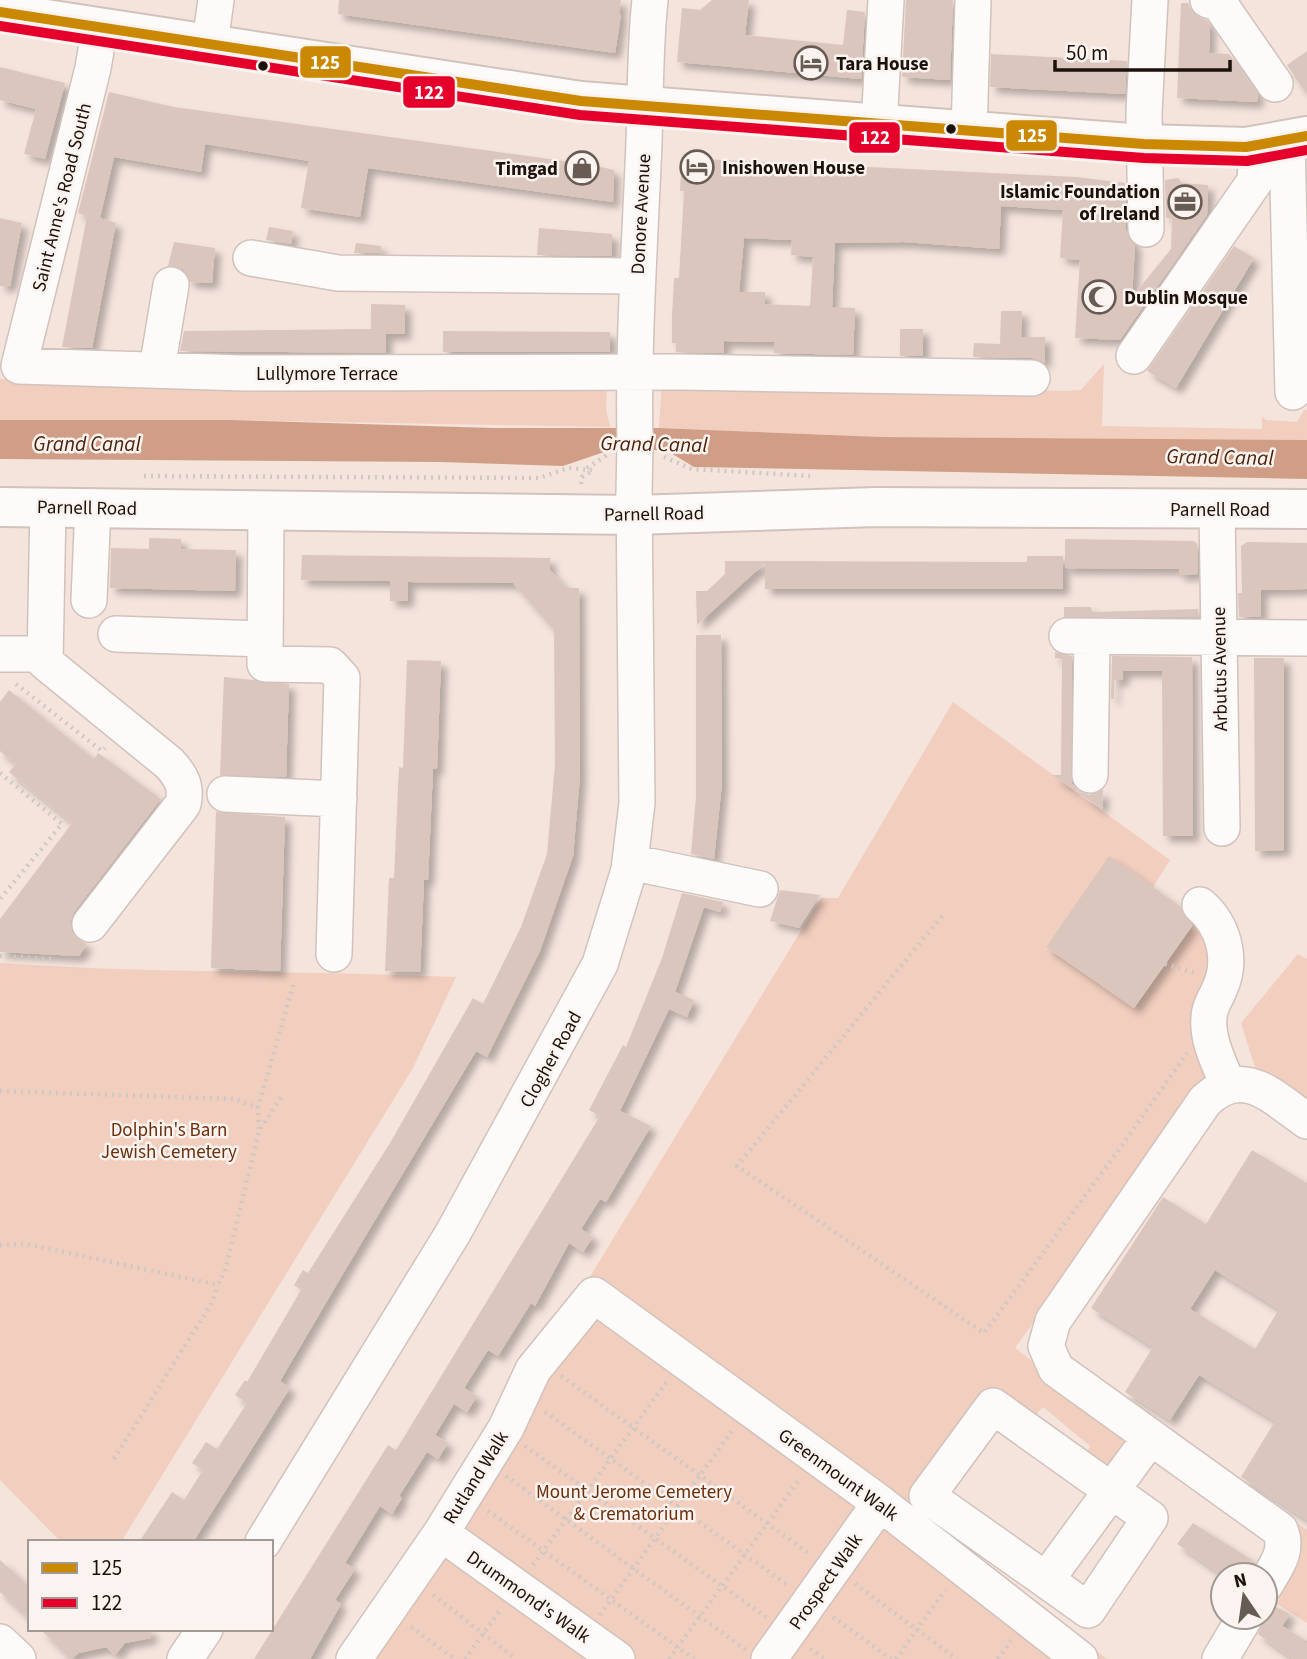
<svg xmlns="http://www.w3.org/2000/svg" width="1307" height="1659" font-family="'Source Sans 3',sans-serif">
<defs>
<filter id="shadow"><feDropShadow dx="6" dy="6" stdDeviation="3.5" flood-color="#0004"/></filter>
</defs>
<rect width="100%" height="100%" fill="#f4e4dc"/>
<path fill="#f1cebe" d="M1104 364 1102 426 1262 429V416L1266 420 1297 422 1304 410H1307V440L881 437 659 428 662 381 1066 391 1081 390Z
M0 379 147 382 275 391 304 388 545 390 559 381 607 383 606 408 610 427 231 420H0Z
M953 702 1170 860 1153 887 1108 859 1046 947 1134 1008 1198 918 1208 924 1211 1076 1015 1348 1137 1442 1106 1476 1084 1459 1090 1446 1043 1407 1031 1420 990 1390 903 1506 1107 1659H347L528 1361 591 1275 821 898H838Z
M1298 954 1307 959V1104L1255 1067 1241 1023Z
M0 963C151 974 305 970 456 977L413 1068 121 1542H61L0 1480Z
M1292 1520 1307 1530V1623L1268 1598Z"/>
<path fill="#d09e86" d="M0 420H231L493 428H659L881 437 1307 440V479L694 467 666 450H610L563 466 440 462 0 459Z"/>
<path fill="#dbc6bd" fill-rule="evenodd" filter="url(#shadow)" d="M339 0H621L619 14 621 15 615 53 338 14Z
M712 0H749L745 35 843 45 847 10 865 12 861 79 677 62 682 8 700 10Z
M906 0H953L950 80 902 77Z
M1181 3H1188L1194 15 1207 20 1210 25 1209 53 1229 54 1258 94 1257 102 1177 98Z
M1307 51V95L1287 65Z
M991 54 1127 61 1125 94 990 87Z
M0 67 65 83 45 159 24 154 36 109 0 100Z
M109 92 174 107 592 165 614 170 613 202 368 168 360 217 301 208 309 161 205 144 201 172 114 157 100 218 116 223 92 348 62 347 87 216 78 213Z
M682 158 1077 177 1125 183 1126 230 1135 246 1132 297 1171 249 1172 218H1166L1165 180 1178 178 1182 183 1208 185 1207 215 1120 340 1075 338 1080 260 1060 258 1063 210 1001 206 999 249 904 242 835 243 832 307 855 308 853 355 774 353V342L724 341V353L676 352V343H672V316L674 278H679L684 191H680ZM744 238 792 240 791 255 813 257 810 306 765 304V292H739Z
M0 218 22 223 10 286H0Z
M269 227 293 231 291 244 266 240Z
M539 228 612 234V256L537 255Z
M174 242 215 248 212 283 190 282 183 269 168 266Z
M356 243 381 246V253H354Z
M1234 246 1254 258 1176 388 1147 371Z
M371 304 405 305V334H386V353L180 351 184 331 371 329Z
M1001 311H1022L1021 337H1045V363L1032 358 973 357 974 343 1000 344Z
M900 329H923V356H900Z
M443 331 610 332V352H443Z
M149 538 181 539V549L236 550 235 591 110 588 111 548 149 549Z
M1065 539 1194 541 1197 544 1198 574 1179 575V569L1065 568Z
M1247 542 1307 543V589L1261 590V617H1239L1238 593H1242L1241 546Z
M302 555 550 558V570L566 588H579L580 776 573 856 540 951 487 1057 476 1051 344 1272 280 1381 290 1388 193 1542H139L172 1492 184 1500 203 1470 192 1463 206 1442 217 1449 247 1403 235 1395 245 1380 247 1382 301 1290 294 1285 303 1270 308 1273 390 1143 473 998 483 1004 521 927 547 854 555 764 554 630 513 583 408 582V601H390V581L301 580Z
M1027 556H1063V589H765V563L697 625 696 591H707L725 574V561L1027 562Z
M1064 607H1091L1092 612 1198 609 1199 617H1064Z
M696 635H721L722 783 714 859 691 854 696 796Z
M1055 652 1072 656V784L1079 792 1089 795 1103 790 1102 809 1052 775H1061L1062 659 1055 658Z
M1112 656 1192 657 1193 836H1163L1162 671H1123V680H1114V699H1111Z
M1254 658H1284V850L1255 851Z
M407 660 441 661 437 769H433L428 880H424L420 972 385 971 389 878H394L399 767 403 768Z
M224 677 289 684 286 777 220 775Z
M9 690 94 759 98 753 161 799 74 912 70 922 72 932 78 940 87 944 79 956 0 952V919L72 823 9 772 16 764 0 751V702Z
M216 812 285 817 280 971 211 968Z
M1109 856 1180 906 1192 926 1134 1008 1046 947Z
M780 890 820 895 799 928 770 921Z
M682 893 723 902 720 912 704 907 675 992 694 1000 687 1017 669 1009 620 1111 651 1126 606 1202 600 1199 581 1229 593 1237 583 1252 569 1243 535 1306 531 1303 498 1356 488 1350 464 1388 477 1396 467 1412 454 1404 435 1435 448 1443 438 1459 427 1452 399 1496 402 1498 392 1514 380 1506 345 1563 355 1569 335 1600 341 1604 310 1659H254L388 1445 396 1450 600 1116 589 1110 623 1045 626 1047 662 958Z
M1252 1150 1307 1183V1520L1241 1477 1275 1421 1199 1375 1170 1420 1125 1392 1153 1347 1091 1308 1163 1197 1206 1224ZM1215 1270 1279 1309 1255 1349 1190 1309Z
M1193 1523 1252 1560 1241 1575H1222L1177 1544Z
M0 1560 30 1587V1619L0 1592Z
M1270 1604 1290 1614 1282 1626 1307 1641V1659H1293L1258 1634Z
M40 1629H151V1638L125 1643 115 1655 106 1647 79 1653 71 1659Z"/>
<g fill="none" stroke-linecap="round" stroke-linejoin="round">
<defs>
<path id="minor" d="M1208 0 1219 3 1275 84
M100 27 93 68 19 366 244 373 681 372 1032 378
M210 43 216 0
M879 126 886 0
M969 132 973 0
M1287 142 1293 392
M1146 229 1144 112 1150 0
M251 258 338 273 636 276
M1134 356 1255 181 1257 146
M157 369 171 285
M635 443C633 350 639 258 643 165 646 110 644 55 650 0
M48 507 45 662 169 763C181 776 187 786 183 804L90 924
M266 510 265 664 330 665 342 678 334 954
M1217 510 1222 828
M89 600 93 507
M116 634 265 639
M1067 636 1307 638
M0 654H45
M1090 775 1092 638
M225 794 339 799
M630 862 760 889
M1200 905C1223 925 1233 958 1220 988 1216 998 1209 1007 1209 1018 1207 1041 1220 1065 1228 1085
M441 1533 617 1659
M263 1542 453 1233 600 964 629 870 637 803 634 494
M1046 1580 1088 1610 1150 1518 993 1406 927 1496 1046 1580 1150 1438
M1265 1585C1276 1566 1289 1551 1280 1530L1056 1369 1046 1346 1053 1321 1205 1101C1244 1064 1272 1097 1307 1121
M0 1642 18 1659
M185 1659 205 1629
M354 1659 441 1533 506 1428 533 1370 594 1295 880 1503 1080 1659
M769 1659 880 1503
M1220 1659 1245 1617"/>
<path id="major" d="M0 12 581 101 1144 144 1246 147 1307 136
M0 507 634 515 876 507 1307 509"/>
</defs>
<use href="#minor" stroke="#d1c2bc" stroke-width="38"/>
<use href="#major" stroke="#d1c2bc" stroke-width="42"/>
<path stroke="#cec8c5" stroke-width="4.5" stroke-dasharray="2 5" stroke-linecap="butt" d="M664 457 692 469 810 476
M587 468 607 455
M144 476 539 478 568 468 592 470
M581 484 582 477 592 471
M16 684 102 751 105 748
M0 773 62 824 0 899
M942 916 737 1166 984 1333 1121 1147 1187 1053
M0 956 52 959
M1165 964 1195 973
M0 1091 235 1099 258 1108
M259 1129 258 1108 294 982
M0 1245 27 1244 218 1285 225 1271 259 1131 281 1097
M561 1376 810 1554
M545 1412 789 1586
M525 1446 766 1617
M114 1459 213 1301 218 1285
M506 1476 746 1650
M488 1511 694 1659
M533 1565 668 1380
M855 1584 957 1659
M433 1595 516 1659
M600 1615 734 1428
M833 1617 891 1659
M411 1627 455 1659
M810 1649 825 1659
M465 1659 501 1609
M669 1659 799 1480
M896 1659 945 1590
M998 1659 1011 1641"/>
<use href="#minor" stroke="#fdfbfa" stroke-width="35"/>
<use href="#major" stroke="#fdfbfa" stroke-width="38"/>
<defs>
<path id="minor-bridge" d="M634 494 635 443"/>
</defs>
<use href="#minor-bridge" stroke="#d1c2bc" stroke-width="38" stroke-linecap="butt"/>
<use href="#minor-bridge" stroke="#fdfbfa" stroke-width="35"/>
<defs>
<path id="bus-1" d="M0 12 581 101 1144 144 1246 147 1307 136"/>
<path id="bus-2" d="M0 26 580 115 1144 158 1247 161 1307 150"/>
</defs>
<use href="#bus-1" stroke="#faf3ef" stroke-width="16"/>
<use href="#bus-2" stroke="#faf3ef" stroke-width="16"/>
<use href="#bus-1" stroke="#cb8802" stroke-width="10"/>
<use href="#bus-2" stroke="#e4002b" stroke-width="10"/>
</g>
<defs>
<symbol id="hotel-ring" viewBox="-11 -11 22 22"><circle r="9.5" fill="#faf3ef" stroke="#685b54" stroke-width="1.5"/><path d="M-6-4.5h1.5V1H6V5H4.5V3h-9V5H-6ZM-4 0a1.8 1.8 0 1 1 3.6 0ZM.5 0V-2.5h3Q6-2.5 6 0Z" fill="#685b54"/></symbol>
<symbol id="shop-ring" viewBox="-11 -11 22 22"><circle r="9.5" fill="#faf3ef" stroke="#685b54" stroke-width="1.5"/><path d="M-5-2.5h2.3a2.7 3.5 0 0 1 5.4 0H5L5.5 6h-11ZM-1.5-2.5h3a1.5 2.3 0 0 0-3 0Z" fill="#685b54"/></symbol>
<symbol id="office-ring" viewBox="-11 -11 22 22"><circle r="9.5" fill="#faf3ef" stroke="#685b54" stroke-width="1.5"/><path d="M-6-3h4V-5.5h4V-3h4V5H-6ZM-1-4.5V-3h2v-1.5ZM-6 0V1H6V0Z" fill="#685b54"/></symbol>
<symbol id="mosque-ring" viewBox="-11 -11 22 22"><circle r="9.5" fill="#faf3ef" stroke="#685b54" stroke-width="1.5"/><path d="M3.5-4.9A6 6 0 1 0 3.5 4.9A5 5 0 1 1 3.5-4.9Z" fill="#685b54"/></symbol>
</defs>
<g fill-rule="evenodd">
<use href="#hotel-ring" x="792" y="44" width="38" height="38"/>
<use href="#hotel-ring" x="678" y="148" width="38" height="38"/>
<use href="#shop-ring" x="563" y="149" width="38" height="38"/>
<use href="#office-ring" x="1166" y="183" width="38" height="38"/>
<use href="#mosque-ring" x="1080" y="278" width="38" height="38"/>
</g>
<g fill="#1d110b" stroke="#faf3ef" stroke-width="2.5">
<circle cx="263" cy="66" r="6"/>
<circle cx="951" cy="129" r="6"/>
</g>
<g text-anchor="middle" stroke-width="5" stroke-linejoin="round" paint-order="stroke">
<g font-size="19" font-weight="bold" fill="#1d110b" stroke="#faf3ef" text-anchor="start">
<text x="836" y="70">Tara House</text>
<text x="722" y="174">Inishowen House</text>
<text x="558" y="175" text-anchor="end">Timgad</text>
<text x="1160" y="198" text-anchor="end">Islamic Foundation<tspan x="1160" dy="22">of Ireland</tspan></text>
<text x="1124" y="304">Dublin Mosque</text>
</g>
<g font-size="19" fill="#1d110b" stroke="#faf3ef">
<text transform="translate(61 197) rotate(-76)" y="7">Saint Anne's Road South</text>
<text transform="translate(640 214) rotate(-87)" y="7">Donore Avenue</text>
<text x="327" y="380">Lullymore Terrace</text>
<text transform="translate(87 507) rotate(1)" y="7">Parnell Road</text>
<text x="1220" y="516">Parnell Road</text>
<text transform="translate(654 513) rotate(-1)" y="7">Parnell Road</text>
<text transform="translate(1219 669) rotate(-91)" y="7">Arbutus Avenue</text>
<text transform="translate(550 1059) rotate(-61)" y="7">Clogher Road</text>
<text transform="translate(839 1474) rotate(36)" y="7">Greenmount Walk</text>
<text transform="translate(475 1477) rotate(-58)" y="7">Rutland Walk</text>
<text transform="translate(825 1581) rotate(-55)" y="7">Prospect Walk</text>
<text transform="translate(529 1596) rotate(35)" y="7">Drummond's Walk</text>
</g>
<g font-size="19" fill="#6c2f0c" stroke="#faf3ef">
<text x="169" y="1136">Dolphin's Barn<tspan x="169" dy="22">Jewish Cemetery</tspan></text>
<text x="634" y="1498">Mount Jerome Cemetery<tspan x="634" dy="22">&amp; Crematorium</tspan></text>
</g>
<g font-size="21" font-style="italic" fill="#4e230c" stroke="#faf3ef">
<text x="87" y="451">Grand Canal</text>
<text transform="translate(654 444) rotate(1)" y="7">Grand Canal</text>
<text transform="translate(1220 457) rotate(1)" y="7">Grand Canal</text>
</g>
</g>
<g stroke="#faf3ef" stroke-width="2.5">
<rect x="299" y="45" width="53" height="34" rx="7" fill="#cb8802"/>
<rect x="402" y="75" width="54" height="34" rx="7" fill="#e4002b"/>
<rect x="1005" y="119" width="53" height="33" rx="7" fill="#cb8802"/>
<rect x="848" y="121" width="53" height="33" rx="7" fill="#e4002b"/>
</g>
<g font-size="19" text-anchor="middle" font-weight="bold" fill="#fff">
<text x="325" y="69">125</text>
<text x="429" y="99">122</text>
<text x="1032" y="142">125</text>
<text x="875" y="144">122</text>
</g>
<rect x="28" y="1540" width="245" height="91" fill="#faf3ef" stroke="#a29994" stroke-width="2"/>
<rect x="42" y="1563" width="35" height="10" fill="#cb8802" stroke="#a29994" stroke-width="2"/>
<text x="91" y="1575" font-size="21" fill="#1d110b">125</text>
<rect x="42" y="1598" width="35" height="10" fill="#e4002b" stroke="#a29994" stroke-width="2"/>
<text x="91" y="1610" font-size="21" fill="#1d110b">122</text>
<g transform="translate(1244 1596) rotate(347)"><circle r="33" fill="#faf3ef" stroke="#a29994" stroke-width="2"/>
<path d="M0-5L12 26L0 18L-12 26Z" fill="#685b54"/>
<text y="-10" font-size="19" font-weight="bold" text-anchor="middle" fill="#1d110b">N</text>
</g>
<path d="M1055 60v10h175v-10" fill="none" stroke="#1d110b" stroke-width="3.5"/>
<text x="1066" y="60" font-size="21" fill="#1d110b" stroke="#faf3ef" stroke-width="5" paint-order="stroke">50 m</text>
</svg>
